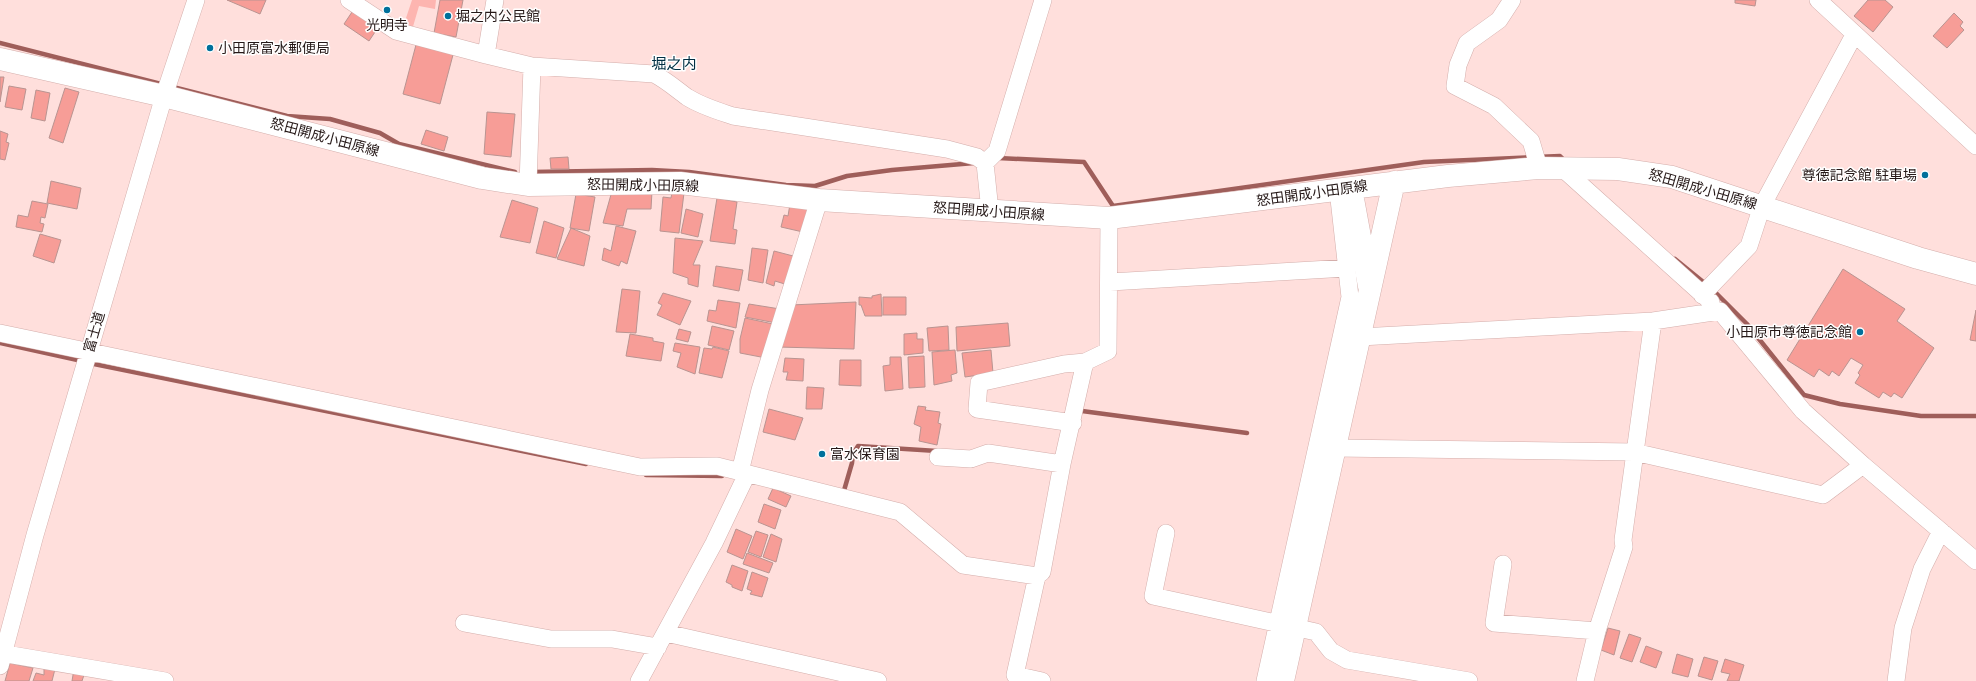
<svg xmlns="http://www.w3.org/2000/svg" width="1976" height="681" font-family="Karla,'Noto Sans JP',sans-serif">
<rect width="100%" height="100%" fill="#ffdfdc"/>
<path fill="#fdb5b0" d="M412 0H436L435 9 419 6 412 30 403 27Z"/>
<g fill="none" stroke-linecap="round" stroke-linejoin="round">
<path stroke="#9f5e5a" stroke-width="4.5" d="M0 43 287 116 330 119 380 133 399 144 515 172
M998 158 1084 162 1113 206 1424 162 1560 156 1565 161
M532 172 652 170 689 172 786 185 815 186 847 176 892 170 974 163
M1675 259 1707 285
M1712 289 1747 324 1804 395 1840 404 1921 416H1976
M0 343 82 361
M89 363 586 464
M1082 411 1247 433
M646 475 722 476
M843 494 852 463 853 454 858 446 937 451"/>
</g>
<path fill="#f79d97" stroke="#b99491" d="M227 0H266L260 14Z
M440 0H463L456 37 434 33Z
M1735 0H1756L1755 6 1735 3Z
M1868 0H1885L1893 7 1873 32 1854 16Z
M354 9 379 26 369 41 344 24Z
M1954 13 1963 22 1960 26 1964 30 1947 48 1933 36Z
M417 41 454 51 440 104 403 94Z
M0 77H4L0 102Z
M9 86 26 89 22 110 5 107Z
M65 88 79 92 63 143 49 138Z
M36 90 50 93 45 121 31 118Z
M487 112 515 114 511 157 484 154Z
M426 130 448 137 444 151 421 144Z
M0 131 8 134 6 142 9 143 5 160 0 159Z
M568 157 569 169H551L550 158Z
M51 181 81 188 77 209 47 203Z
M612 191H652L651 209H627L623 226 603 223Z
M672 192 684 193 679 233 660 231 663 197 671 198Z
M576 194 595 197 589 231 570 228Z
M717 198 737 202 733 229 737 230 735 244 710 241Z
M512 200 538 208 530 243 500 237Z
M32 201 48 204 45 218 41 217 40 223 44 224 42 232 16 227 18 215 28 217Z
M790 204 808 208 803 232 781 227 784 215 788 216Z
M686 209 703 214 698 237 681 233Z
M544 221 564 228 556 258 536 253Z
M616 226 636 231 627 264 621 261 619 266 602 260 604 248 611 251Z
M571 228 590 236 584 266 557 259Z
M40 234 61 240 54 263 33 256Z
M675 238 703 241 693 265H700L698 287 688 284V278L673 273Z
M752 248 768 250 763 283 748 280Z
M774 251 797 257 788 285 775 281 774 286 766 283Z
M716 266 743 270 739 291 713 286Z
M1843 269 1905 309 1897 321 1934 348 1902 398 1894 393 1891 397 1883 392 1879 398 1855 383 1860 375 1858 373 1863 365 1851 358 1839 376 1832 371 1829 376 1819 369 1814 377 1787 360Z
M622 289 640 291 636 333 616 332Z
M663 293 691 301 680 325 657 315 662 305 658 303Z
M881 294 882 316H865L861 305H859V297L872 298V296Z
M883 297H906V315H883Z
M718 300 740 303 736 328 707 321 709 310 716 311Z
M856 302 854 349 778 347 791 305Z
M749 304 780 309 776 323 745 317Z
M1976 310V341L1970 340Z
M745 318 773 324 766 358 740 353V339Z
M1008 323 1010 346 957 351 956 327Z
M712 326 734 331 729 350 708 345Z
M948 326 949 350 929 351 927 328Z
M679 329 691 332 688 342 676 339Z
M917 333V339H923V353L904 355V334Z
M630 334 653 338V341L664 343 661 361 626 356Z
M675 343 700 347 695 374 677 367 681 353 673 351Z
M713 347 729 351 722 378 699 373 704 348 712 349Z
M955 350 957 373 951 375 952 381 934 385 932 352Z
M991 350 993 373 965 377 962 353Z
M924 356 925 387 909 388 908 357Z
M890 357H901L903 389 885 391 883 366 890 365Z
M785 358 804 359 803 381 786 380 788 372H783Z
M840 360H861V386L839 385Z
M807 387 824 388 822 409H806Z
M918 406 926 407 925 410 940 412 938 423 941 424 937 445 919 441 921 427 914 424Z
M769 409 803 418 795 440 763 432Z
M773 488 791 496 786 507 768 499Z
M764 504 781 510 775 529 758 522Z
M736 529 752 536 743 559 727 552Z
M756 531 768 535 761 557 748 552Z
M771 534 782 539 776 562 763 557Z
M747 553 773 563 769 573 743 564Z
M732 565 748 571 742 591 732 587V585L726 582Z
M752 572 768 578 762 597 750 594 752 591 747 589Z
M1608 628 1620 631 1614 655 1601 650Z
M1629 634 1641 638 1632 662 1620 658Z
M1646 646 1662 652 1656 668 1640 662Z
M1677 654 1693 659 1688 677 1672 673Z
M1704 657 1718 661 1712 680 1698 676Z
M1725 659 1744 665 1739 681H1727L1730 674 1721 672Z
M10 663 33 668 29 681H5Z
M44 663 56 665 52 681H33L36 673 44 675Z
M74 669 85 672 82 681H72Z"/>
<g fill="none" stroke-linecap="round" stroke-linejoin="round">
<defs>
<path id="street" d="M349 0 396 31 486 55
M495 0 486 55 532 66 528 185
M1512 0 1499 20 1467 43 1458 65 1455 86 1494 106 1531 141 1539 168
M1818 0 1976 146
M532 66 654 74C666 80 676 89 687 97 701 106 718 111 733 116L947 149 977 157 985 163
M1561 167 1711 302
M990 211 985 163 997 151 1043 0
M1110 282 1347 268
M1702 295 1749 246 1762 206 1854 35
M0 333 640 467 717 466 900 512 963 565 1037 576
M1360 337 1653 321 1720 311 1803 411 1863 465
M1073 423 977 409 979 383 1064 364 1085 362
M1335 448 1634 452 1823 495 1863 465 1976 561
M938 457 971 459 988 453 1062 464
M740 472 760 390 819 200
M1166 533 1153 596 1316 632 1331 651 1347 660 1469 681
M1503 564 1494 623 1597 631
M464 623 551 639H612L658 647
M666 633 878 681
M0 653 165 681
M0 666 35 535 164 96 196 0
M639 681 714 543 747 474
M1042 681 1015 675 1037 576 1042 572 1062 464 1085 362 1108 351 1109 218
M1265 681 1350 297 1338 190
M1585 681 1597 631 1624 547 1623 540 1653 321
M1896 681 1903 628 1922 569 1941 531"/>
<path id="secondary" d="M0 59 164 96 482 178 528 185 680 183 819 200 1109 218 1448 176 1539 168 1618 169 1672 177 1918 258 1976 274
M1351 188 1369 286
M1283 681 1394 182"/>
</defs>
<use href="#street" stroke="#d4aeab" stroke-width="18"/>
<use href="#secondary" stroke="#d4aeab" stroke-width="23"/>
<use href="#street" stroke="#fff" stroke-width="17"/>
<use href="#secondary" stroke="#fff" stroke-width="22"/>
</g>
<g fill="#00709b" stroke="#fff" stroke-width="1.5">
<circle cx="387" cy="10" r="4"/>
<circle cx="448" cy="16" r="4"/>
<circle cx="210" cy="48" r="4"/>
<circle cx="1925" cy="175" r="4"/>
<circle cx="1860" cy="332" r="4"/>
<circle cx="822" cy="454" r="4"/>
</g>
<g text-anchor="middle" stroke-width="3" stroke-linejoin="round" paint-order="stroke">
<g font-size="14" fill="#251817" stroke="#fff" text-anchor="start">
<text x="456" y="21">堀之内公民館</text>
<text x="387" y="30" text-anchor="middle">光明寺</text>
<text x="218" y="53">小田原富水郵便局</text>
<text x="1917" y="180" text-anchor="end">尊徳記念館 駐車場</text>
<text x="1852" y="337" text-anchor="end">小田原市尊徳記念館</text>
<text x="830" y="459">富水保育園</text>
</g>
<g font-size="14" fill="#251817" stroke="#fff">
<text transform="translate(325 137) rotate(15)" y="5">怒田開成小田原線</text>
<text transform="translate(643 185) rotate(1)" y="5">怒田開成小田原線</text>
<text transform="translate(1703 189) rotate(16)" y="5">怒田開成小田原線</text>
<text transform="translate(1312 193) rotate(-8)" y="5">怒田開成小田原線</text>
<text transform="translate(989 211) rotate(4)" y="5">怒田開成小田原線</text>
<text transform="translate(94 332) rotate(-74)" y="5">富士道</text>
</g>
<g font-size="15" fill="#002e42" stroke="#fff">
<text x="674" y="69">堀之内</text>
</g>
</g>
</svg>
